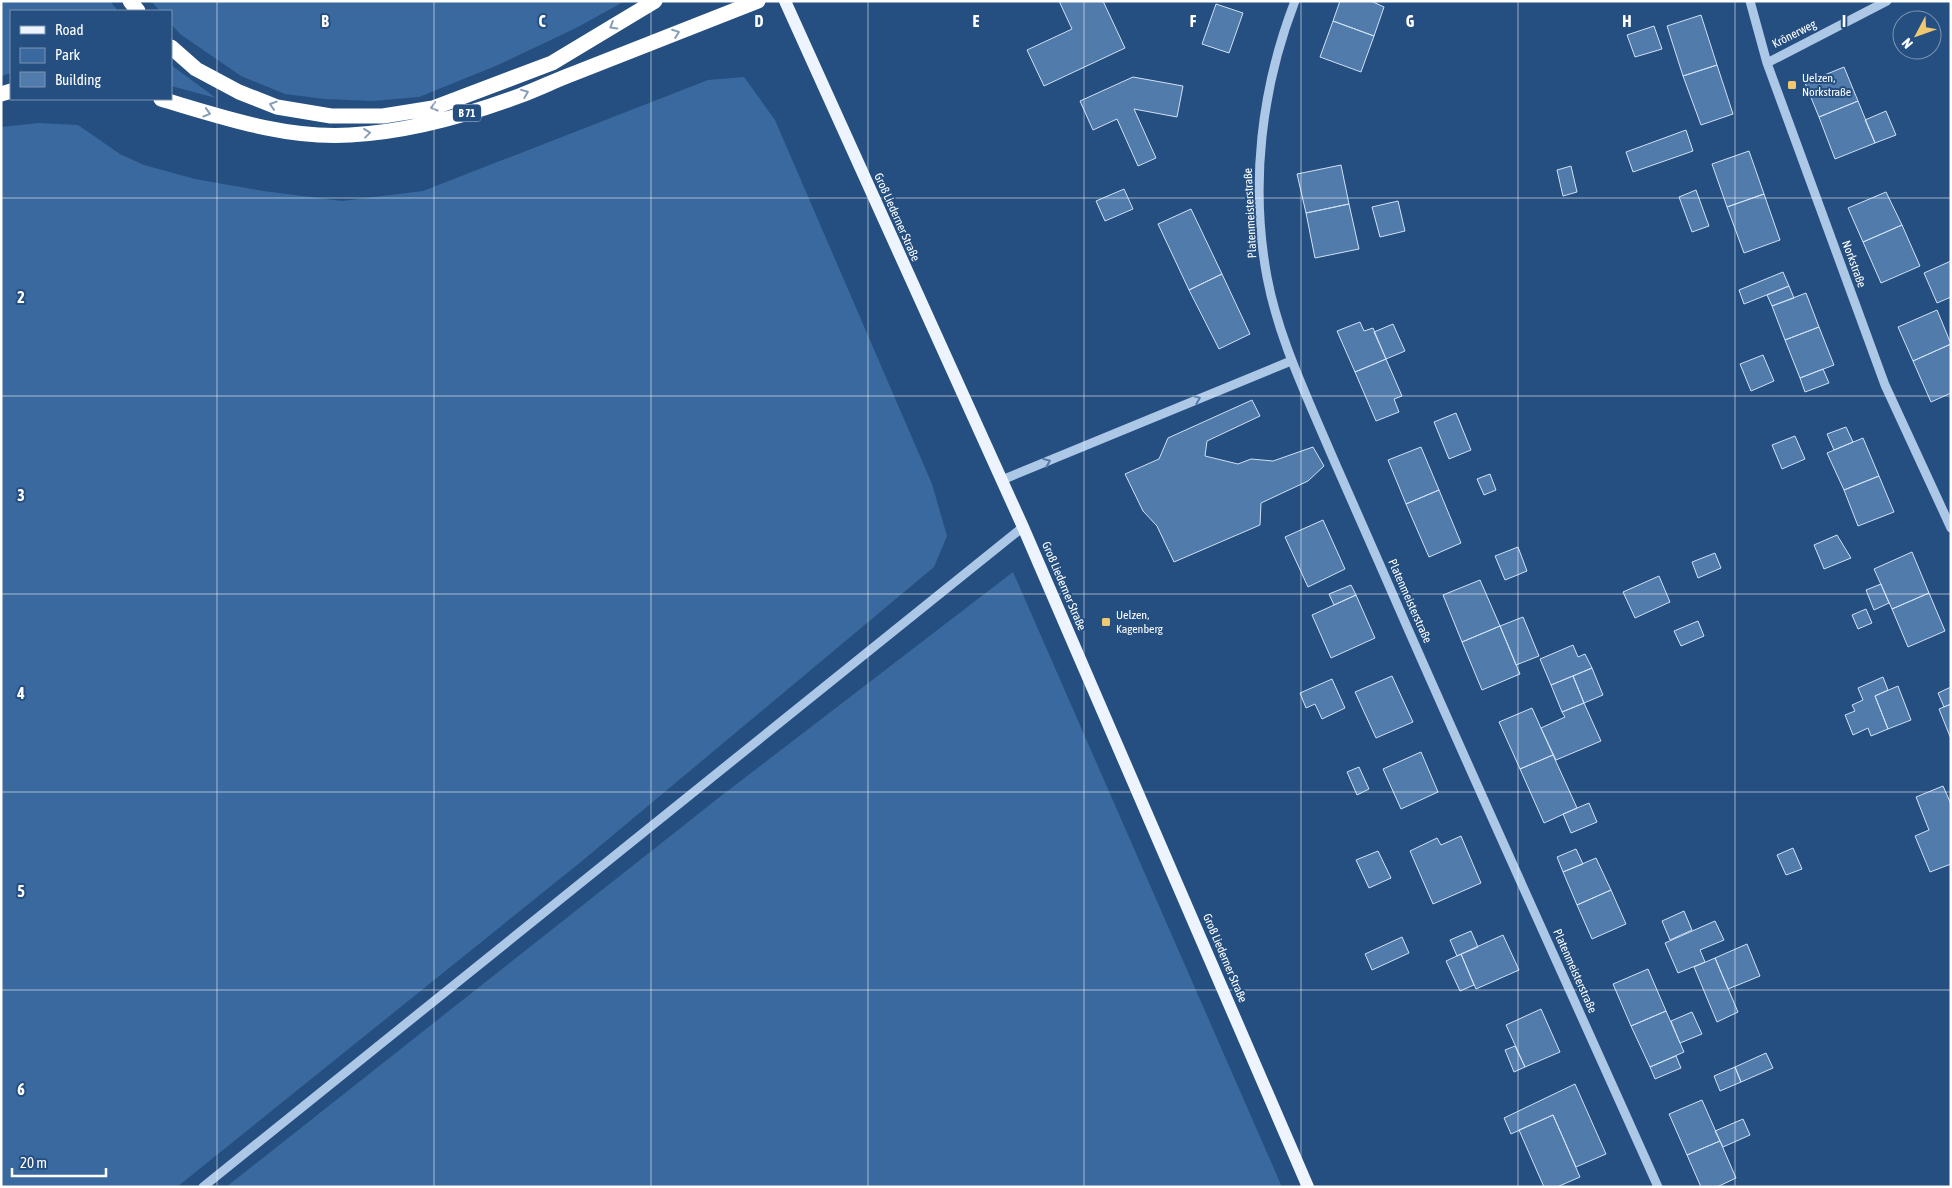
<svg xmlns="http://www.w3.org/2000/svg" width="1952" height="1188" font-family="'Asap Condensed',sans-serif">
<rect width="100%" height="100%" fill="#254f80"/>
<path fill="#39699e" d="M1 1H110L118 11H11V73L1 76Z
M151 1H625L576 28 498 65 419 97 373 101 325 99 285 94 241 76 180 34 171 24V11H160Z
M171 65 216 98 171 86Z
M744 77 775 120 932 484 947 536 934 567 582 861 177 1187H1V127L39 123 78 125 120 154 144 165 195 179 263 191 342 201 423 191 708 80Z
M1013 572 1282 1187H226L721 796Z"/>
<path fill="#517bab" stroke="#cfe1f5" d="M1059 1H1103L1125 48 1044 86 1027 50 1072 29Z
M1340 1H1371L1384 7 1374 36 1333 21Z
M1216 4 1243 13 1229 53 1202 44Z
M1701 15 1717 65 1683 76 1667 26Z
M1333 21 1374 36 1361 72 1320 57Z
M1654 26 1662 49 1635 57 1627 35Z
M1717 65 1733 114 1701 125 1683 76Z
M1844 67 1858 101 1819 117 1805 83Z
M1133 77 1183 86 1177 117 1134 109 1156 158 1138 166 1117 119 1093 130 1080 101Z
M1858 101 1875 143 1835 159 1819 117Z
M1886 111 1896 135 1875 143 1865 120Z
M1686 130 1693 151 1633 172 1626 152Z
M1749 151 1764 194 1727 207 1712 164Z
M1341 165 1349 204 1306 213 1297 174Z
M1571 166 1577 192 1563 196 1557 170Z
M1124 189 1133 209 1105 221 1096 201Z
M1696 190 1709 226 1692 232 1679 197Z
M1886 192 1902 225 1863 242 1848 208Z
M1764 194 1780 240 1744 253 1727 207Z
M1398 201 1405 231 1380 237 1372 207Z
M1349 204 1359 249 1315 258 1306 213Z
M1191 209 1222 274 1189 290 1158 224Z
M1902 225 1920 266 1881 283 1863 242Z
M1951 261V297L1937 303 1924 273Z
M1783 272 1789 286 1744 304 1739 290Z
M1222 274 1250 334 1219 349 1189 290Z
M1789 286 1794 298 1772 306 1767 295Z
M1806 293 1819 327 1785 340 1772 306Z
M1937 310 1951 344 1913 361 1898 327Z
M1360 322 1364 331 1373 328 1386 359 1355 372 1337 331Z
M1393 324 1405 351 1386 359 1374 332Z
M1819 327 1834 365 1800 378 1785 340Z
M1951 344V393L1931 402 1913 361Z
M1763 355 1774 381 1751 391 1740 364Z
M1386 359 1402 396 1394 399 1399 412 1376 421 1355 372Z
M1823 369 1829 383 1805 392 1800 378Z
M1252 400 1260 416 1207 441 1205 456 1238 464 1251 459 1273 461 1313 447 1324 466 1308 481 1261 503 1260 525 1174 562 1157 526 1143 511 1125 474 1159 459 1168 438Z
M1456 413 1471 450 1449 459 1434 422Z
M1846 427 1853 442 1834 450 1827 434Z
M1795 436 1805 459 1782 469 1772 445Z
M1863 438 1879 476 1844 490 1827 453Z
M1421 447 1439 490 1406 504 1388 460Z
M1490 474 1496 490 1484 495 1477 479Z
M1879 476 1894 512 1858 526 1844 490Z
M1439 490 1461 543 1429 557 1406 504Z
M1323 520 1345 569 1308 587 1285 537Z
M1837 535 1851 558 1824 569 1814 545Z
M1518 547 1527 571 1505 580 1495 556Z
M1912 552 1929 593 1892 609 1874 569Z
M1715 553 1721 568 1698 578 1692 562Z
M1659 576 1670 602 1635 618 1623 592Z
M1480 580 1500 626 1462 642 1443 595Z
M1881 584 1889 603 1874 610 1866 590Z
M1351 585 1356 595 1334 605 1329 594Z
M1929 593 1945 631 1908 647 1892 609Z
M1356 595 1375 638 1331 658 1312 615Z
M1866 609 1872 623 1858 629 1852 615Z
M1523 617 1539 656 1516 665 1500 626Z
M1698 621 1704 636 1681 646 1674 631Z
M1500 626 1520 674 1482 690 1462 642Z
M1573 645 1578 657 1585 654 1592 668 1551 685 1540 659Z
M1592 668 1603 695 1584 703 1573 676Z
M1392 676 1413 722 1376 738 1355 692Z
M1573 676 1584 703 1562 712 1551 685Z
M1883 677 1888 690 1875 696 1888 729 1871 736 1868 728 1853 735 1845 715 1855 711 1852 705 1863 700 1858 688Z
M1332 679 1345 708 1322 719 1315 704 1306 708 1300 693Z
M1898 686 1911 720 1888 729 1875 696Z
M1951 687V704L1944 707 1938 693Z
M1584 703 1601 741 1556 760 1541 728 1565 717 1562 712Z
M1951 704V739L1939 709Z
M1532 708 1553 755 1520 769 1499 722Z
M1421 752 1438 792 1401 809 1383 769Z
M1553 755 1577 808 1544 823 1520 769Z
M1359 767 1369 789 1357 795 1347 772Z
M1943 786 1951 804V864L1930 872 1915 836 1929 830 1916 797Z
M1589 803 1597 822 1571 833 1563 814Z
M1461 836 1481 883 1433 904 1410 851 1437 838 1441 845Z
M1793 848 1802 869 1786 875 1777 855Z
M1576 849 1583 864 1563 872 1557 857Z
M1378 851 1391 878 1369 888 1356 860Z
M1596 858 1611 890 1577 905 1563 872Z
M1611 890 1626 924 1592 939 1577 905Z
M1684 911 1692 930 1670 940 1662 921Z
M1715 921 1724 940 1700 950 1705 962 1678 973 1665 943Z
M1471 931 1478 947 1457 956 1450 940Z
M1503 935 1519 970 1476 989 1461 954Z
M1402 937 1409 953 1372 970 1365 954Z
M1747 944 1760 976 1728 989 1715 958Z
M1461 954 1474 985 1460 991 1446 961Z
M1715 958 1738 1012 1717 1022 1694 967Z
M1648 969 1666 1011 1631 1026 1613 984Z
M1541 1009 1560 1052 1525 1067 1506 1025Z
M1666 1011 1684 1052 1650 1067 1631 1026Z
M1692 1012 1702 1034 1680 1043 1671 1021Z
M1515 1046 1525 1067 1514 1072 1505 1050Z
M1766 1053 1773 1068 1741 1082 1735 1067Z
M1676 1056 1681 1068 1655 1079 1650 1067Z
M1735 1067 1741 1082 1720 1091 1714 1076Z
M1575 1084 1606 1154 1576 1167 1553 1115 1511 1134 1504 1118Z
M1702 1100 1720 1141 1687 1155 1669 1114Z
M1553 1115 1580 1177 1557 1187H1544L1519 1130Z
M1743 1119 1750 1135 1723 1147 1715 1131Z
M1720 1141 1736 1178 1717 1187H1701L1687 1155Z"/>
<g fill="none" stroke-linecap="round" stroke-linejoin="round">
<path stroke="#acc8e6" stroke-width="9" d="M1295 1C1261 89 1250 185 1267 277 1277 330 1299 379 1320 428 1341 477 1363 526 1384 574 1473 779 1567 983 1658 1187
M1750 1 1767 63 1885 385 1951 528
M1767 63 1887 1
M1002 480 1291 361
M203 1187 1023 527"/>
<path stroke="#edf4fd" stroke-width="12" d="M785 1 1023 527 1308 1187"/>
<path stroke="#fff" stroke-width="15" d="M130 1 138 11
M171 47 196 69 239 92 277 107 331 116H383L433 108 552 63 655 1
M1 94 11 91
M161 99C222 117 285 139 350 135 407 132 465 116 519 96 538 89 556 80 575 73 636 49 697 25 758 1"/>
</g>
<defs><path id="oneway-chevron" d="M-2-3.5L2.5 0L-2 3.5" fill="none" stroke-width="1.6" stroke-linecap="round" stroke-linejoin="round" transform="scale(1.25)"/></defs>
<g stroke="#879eb9">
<use href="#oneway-chevron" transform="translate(613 26) rotate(149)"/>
<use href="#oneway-chevron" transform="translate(676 33) rotate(-21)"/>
<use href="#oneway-chevron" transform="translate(525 93) rotate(-22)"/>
<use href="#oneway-chevron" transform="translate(273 105) rotate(-162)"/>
<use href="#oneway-chevron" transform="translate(434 107) rotate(164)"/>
<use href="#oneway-chevron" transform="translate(207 113) rotate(17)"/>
<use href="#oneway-chevron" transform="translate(367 133) rotate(-7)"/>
</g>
<g stroke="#5479a4">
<use href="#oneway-chevron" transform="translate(1197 399) rotate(-23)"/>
<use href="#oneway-chevron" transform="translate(1047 462) rotate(-22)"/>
</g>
<path fill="none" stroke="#fff" stroke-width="1" stroke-opacity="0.55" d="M217 1V1187M434 1V1187M651 1V1187M868 1V1187M1084 1V1187M1301 1V1187M1518 1V1187M1735 1V1187M1 198H1951M1 396H1951M1 594H1951M1 792H1951M1 990H1951"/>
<g fill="#f0c870" stroke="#254f80" stroke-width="2">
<rect x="1787" y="80" width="10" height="10" rx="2.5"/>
<rect x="1101" y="617" width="10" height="10" rx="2.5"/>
</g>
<g text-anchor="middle" stroke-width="4" stroke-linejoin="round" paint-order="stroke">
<rect fill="#254f80" stroke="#becad9" stroke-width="1" x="453" y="104.5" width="28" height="17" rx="4"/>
<g font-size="11" font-weight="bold" fill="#fff">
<text x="467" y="117">B 71</text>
</g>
<g font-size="12" fill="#fff" stroke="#254f80">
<text transform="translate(1794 34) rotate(-27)" y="4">Krönerweg</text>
<text transform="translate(1250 213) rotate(-93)" y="4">Platenmeisterstraße</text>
<text transform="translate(897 217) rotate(66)" y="4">Groß Liederner Straße</text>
<text transform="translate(1854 264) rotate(70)" y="4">Norkstraße</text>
<text transform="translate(1064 586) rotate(67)" y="4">Groß Liederner Straße</text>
<text transform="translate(1410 601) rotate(66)" y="4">Platenmeisterstraße</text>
<text transform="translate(1225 958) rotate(67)" y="4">Groß Liederner Straße</text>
<text transform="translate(1575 971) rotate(66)" y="4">Platenmeisterstraße</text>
</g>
<g font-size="12" fill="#fff" stroke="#254f80" text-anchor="start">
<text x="1802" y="82">Uelzen,<tspan x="1802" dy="14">Norkstraße</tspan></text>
<text x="1116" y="619">Uelzen,<tspan x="1116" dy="14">Kagenberg</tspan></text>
</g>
</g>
<g font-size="16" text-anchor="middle" font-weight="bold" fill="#fff" stroke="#254f80" stroke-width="4" stroke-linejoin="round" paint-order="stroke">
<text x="325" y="27">B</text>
<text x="542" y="27">C</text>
<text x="759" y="27">D</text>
<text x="976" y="27">E</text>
<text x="1193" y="27">F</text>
<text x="1410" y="27">G</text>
<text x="1627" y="27">H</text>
<text x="1844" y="27">I</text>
<text x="21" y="303">2</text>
<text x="21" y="501">3</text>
<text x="21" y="699">4</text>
<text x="21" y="897">5</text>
<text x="21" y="1095">6</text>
</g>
<rect width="1952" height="1188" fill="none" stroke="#ffffff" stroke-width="5"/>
<rect x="10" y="10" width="162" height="90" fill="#254f80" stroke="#7c95b3"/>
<rect x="20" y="26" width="25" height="8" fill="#edf4fd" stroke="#7c95b3"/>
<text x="55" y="35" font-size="15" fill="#ffffff">Road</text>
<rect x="20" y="48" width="25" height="15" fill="#39699e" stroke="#7c95b3"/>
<text x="55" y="60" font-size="15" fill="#ffffff">Park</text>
<rect x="20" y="72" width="25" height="15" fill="#517bab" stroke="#7c95b3"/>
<text x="55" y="85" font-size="15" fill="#ffffff">Building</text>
<g transform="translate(1917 35) rotate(229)"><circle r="24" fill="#254f80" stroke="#7c95b3"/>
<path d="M0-4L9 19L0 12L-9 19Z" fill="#f0c870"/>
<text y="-8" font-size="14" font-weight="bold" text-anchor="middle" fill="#ffffff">N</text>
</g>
<path d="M12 1168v8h94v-8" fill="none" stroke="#ffffff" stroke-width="2.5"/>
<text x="20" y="1168" font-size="15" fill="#ffffff" stroke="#254f80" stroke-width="4" paint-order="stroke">20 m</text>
</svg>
